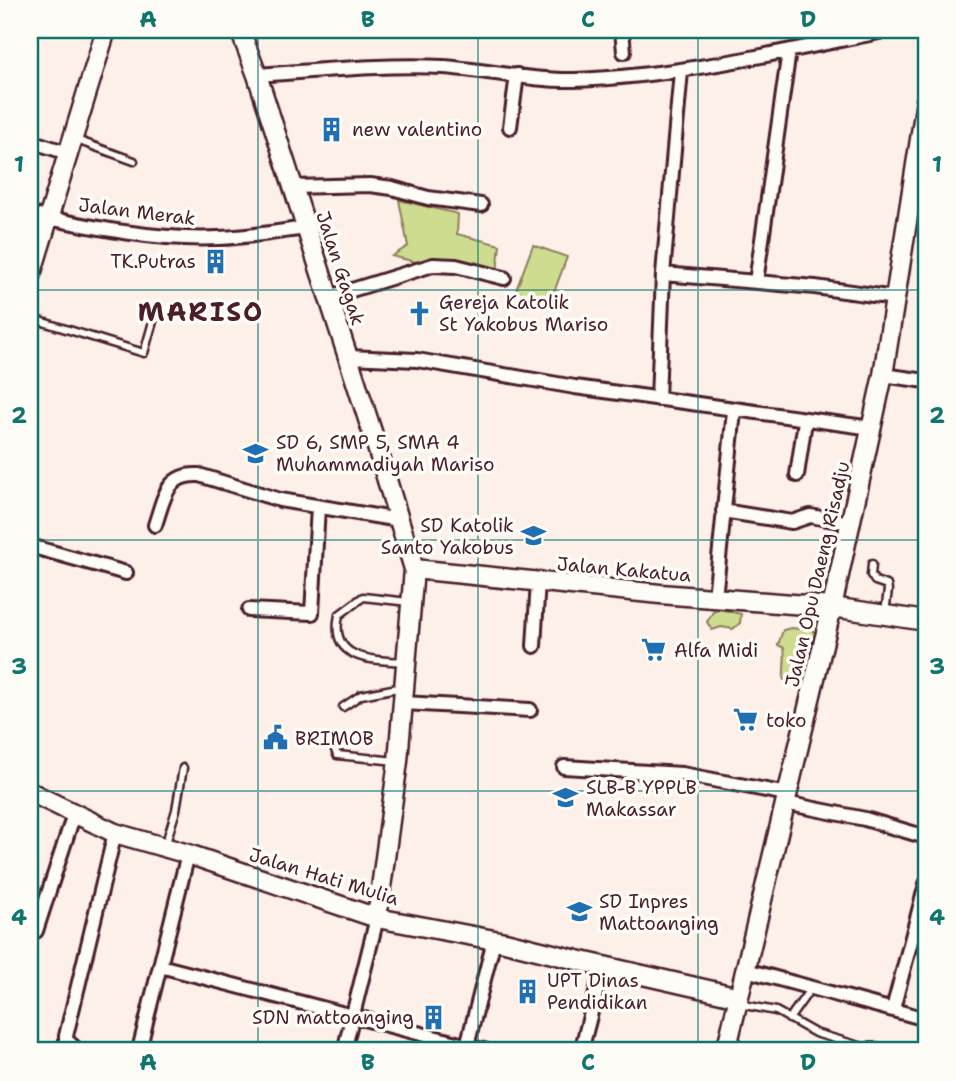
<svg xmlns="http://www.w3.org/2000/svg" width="956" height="1081" font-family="'Shantell Sans',sans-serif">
<rect width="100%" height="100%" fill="#fcf0e9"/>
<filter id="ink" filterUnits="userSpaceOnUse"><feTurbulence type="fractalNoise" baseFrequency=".0143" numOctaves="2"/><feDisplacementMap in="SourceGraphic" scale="14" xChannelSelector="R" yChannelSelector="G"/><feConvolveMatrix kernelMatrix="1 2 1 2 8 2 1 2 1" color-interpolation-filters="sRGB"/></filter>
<g filter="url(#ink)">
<path fill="#cedc8f" stroke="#8c7e5d" stroke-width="2" d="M399 200 458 214 457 234 500 245 496 282 392 256 408 246Z
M533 245 567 257 551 300 515 293Z
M719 609 741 614 740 623 733 629 721 627 712 630 707 622 713 612Z
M791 628 812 630 817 635 809 669 791 682 784 680C783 669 786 658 784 648L778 645 783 630Z"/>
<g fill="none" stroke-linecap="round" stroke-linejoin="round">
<defs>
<path id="lane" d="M74 139 134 161
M30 318 144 353 154 318
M872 564 871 575 875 581 887 585 888 590 885 613
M405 662C373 660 329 661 339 615L363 597 409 602
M343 707 361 695 403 687
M335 750 337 755 396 761
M165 846 176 810 183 768
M739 1004 776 1011 815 1033 870 1049
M789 1019 811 988"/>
<path id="street" d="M622 30 624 52
M257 75C318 71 381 64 443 67 487 70 531 81 575 80 681 76 785 51 889 30
M510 127 517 75
M30 141 68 153
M292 187 370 185 392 188 428 198 481 205
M30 214C89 227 158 241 219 238 248 237 277 232 305 228
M663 274 815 287 895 298
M756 282 789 51
M329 297 433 265 456 266 504 278
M348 357 417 360 575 387 872 428
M883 375 926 381
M658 399 663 274 681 71
M797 475 805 421
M723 511 792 522 810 516 851 523
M155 525C164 499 166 473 199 475L280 500 399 520
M30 546 126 573
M715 598 734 411
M249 610 312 613 318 507
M534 646 538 581
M403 703 530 710
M564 767 682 774 787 794
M785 803 865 819 926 837
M36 931 74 814
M160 966 487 1051
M746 970 926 1019
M893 1009 926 884
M467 1046 494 940
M73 1051 74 1047 66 1040V1036L115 833
M144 1051 139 1050 188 854
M344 1051 377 918
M581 1051 603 966
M871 1051V1049L878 1051"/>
<path id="secondary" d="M240 30 257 75 376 444 414 569 398 761 377 918
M30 278 106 30
M414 569 660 594 832 607 926 621
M30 792 115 833 188 854 377 918 505 942 577 960 739 997
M726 1051 832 607 883 375 926 101"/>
</defs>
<use href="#lane" stroke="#4a1f2b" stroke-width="11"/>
<use href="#street" stroke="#4a1f2b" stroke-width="18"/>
<use href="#secondary" stroke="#4a1f2b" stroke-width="23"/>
<use href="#lane" stroke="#fdfcf7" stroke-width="6"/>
<use href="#street" stroke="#fdfcf7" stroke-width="12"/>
<use href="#secondary" stroke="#fdfcf7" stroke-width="18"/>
</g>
</g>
<path fill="none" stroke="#0f766e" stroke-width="2" stroke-opacity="0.55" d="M258 30V1051M478 30V1051M698 30V1051M30 290H926M30 540H926M30 791H926"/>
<defs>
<symbol id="building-bare" viewBox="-9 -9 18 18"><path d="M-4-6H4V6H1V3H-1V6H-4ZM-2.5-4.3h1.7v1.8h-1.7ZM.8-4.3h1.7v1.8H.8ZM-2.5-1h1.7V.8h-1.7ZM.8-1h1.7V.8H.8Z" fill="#1f6fb2" stroke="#fdfcf7" stroke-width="2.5" paint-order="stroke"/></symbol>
<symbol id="church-bare" viewBox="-9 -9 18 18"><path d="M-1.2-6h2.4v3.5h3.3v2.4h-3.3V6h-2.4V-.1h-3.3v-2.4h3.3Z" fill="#1f6fb2" stroke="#fdfcf7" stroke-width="2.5" paint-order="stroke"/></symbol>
<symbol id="school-bare" viewBox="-9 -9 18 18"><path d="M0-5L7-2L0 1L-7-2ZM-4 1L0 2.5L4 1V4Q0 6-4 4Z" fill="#1f6fb2" stroke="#fdfcf7" stroke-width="2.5" paint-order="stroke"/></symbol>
<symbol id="supermarket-bare" viewBox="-9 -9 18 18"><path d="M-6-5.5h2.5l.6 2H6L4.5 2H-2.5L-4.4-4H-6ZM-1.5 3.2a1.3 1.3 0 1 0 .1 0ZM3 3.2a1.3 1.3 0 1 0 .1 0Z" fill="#1f6fb2" stroke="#fdfcf7" stroke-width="2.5" paint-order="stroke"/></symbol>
<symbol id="civic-bare" viewBox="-9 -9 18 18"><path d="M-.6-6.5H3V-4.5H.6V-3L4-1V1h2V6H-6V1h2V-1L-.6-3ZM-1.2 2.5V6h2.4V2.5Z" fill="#1f6fb2" stroke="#fdfcf7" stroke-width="2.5" paint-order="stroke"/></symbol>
</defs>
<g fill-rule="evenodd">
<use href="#building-bare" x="314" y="112" width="35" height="35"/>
<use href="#building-bare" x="198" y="244" width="35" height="35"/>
<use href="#church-bare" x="402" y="296" width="35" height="35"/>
<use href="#school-bare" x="238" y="436" width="35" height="35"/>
<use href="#school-bare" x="516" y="518" width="35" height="35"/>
<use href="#supermarket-bare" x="636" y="632" width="35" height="35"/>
<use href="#supermarket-bare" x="728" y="702" width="35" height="35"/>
<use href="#civic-bare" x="258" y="720" width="35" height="35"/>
<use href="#school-bare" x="548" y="780" width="35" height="35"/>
<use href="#school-bare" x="562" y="894" width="35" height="35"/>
<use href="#building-bare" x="510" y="974" width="35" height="35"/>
<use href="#building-bare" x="416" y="1000" width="35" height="35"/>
</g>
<g text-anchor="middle" stroke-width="7" stroke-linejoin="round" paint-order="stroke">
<g font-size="19" fill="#4a1f2b" stroke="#fdfcf7" text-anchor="start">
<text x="352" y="136">new valentino</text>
<text x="196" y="268" text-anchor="end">TK.Putras</text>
<text x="439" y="309">Gereja Katolik<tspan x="439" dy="22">St Yakobus Mariso</tspan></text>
<text x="276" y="449">SD 6, SMP 5, SMA 4<tspan x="276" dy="22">Muhammadiyah Mariso</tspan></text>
<text x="514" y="532" text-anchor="end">SD Katolik<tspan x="514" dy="22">Santo Yakobus</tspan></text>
<text x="674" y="657">Alfa Midi</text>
<text x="766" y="727">toko</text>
<text x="295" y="745">BRIMOB</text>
<text x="586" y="794">SLB-B YPPLB<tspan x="586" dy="22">Makassar</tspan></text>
<text x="599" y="908">SD Inpres<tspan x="599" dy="22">Mattoanging</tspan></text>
<text x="547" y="987">UPT Dinas<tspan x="547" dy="22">Pendidikan</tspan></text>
<text x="414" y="1024" text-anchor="end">SDN mattoanging</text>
</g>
<g font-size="19" fill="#4a1f2b" stroke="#fdfcf7">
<text transform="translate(137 211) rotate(7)" y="7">Jalan Merak</text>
<text transform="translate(341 268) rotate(72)" y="7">Jalan Gagak</text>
<text transform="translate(624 569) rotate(5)" y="7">Jalan Kakatua</text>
<text transform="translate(817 574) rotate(-77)" y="7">Jalan Opu Daeng Risadju</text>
<text transform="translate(324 876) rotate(17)" y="7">Jalan Hati Mulia</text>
</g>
<g font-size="26" font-weight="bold" letter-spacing="2" fill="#4a1f2b" stroke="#fdfcf7">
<text x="201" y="321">MARISO</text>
</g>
</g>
<rect width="956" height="1081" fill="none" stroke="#fdfcf7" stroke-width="77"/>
<rect x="38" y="38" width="880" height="1004" fill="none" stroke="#0f766e" stroke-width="2.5"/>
<g font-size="23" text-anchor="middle" font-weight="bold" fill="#0f766e">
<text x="148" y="27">A</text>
<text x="368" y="27">B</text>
<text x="588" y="27">C</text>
<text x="808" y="27">D</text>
<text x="19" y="172">1</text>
<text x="937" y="172">1</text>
<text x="19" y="423">2</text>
<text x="937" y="423">2</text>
<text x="19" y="674">3</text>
<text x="937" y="674">3</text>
<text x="19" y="925">4</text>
<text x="937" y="925">4</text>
<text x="148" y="1070">A</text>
<text x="368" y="1070">B</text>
<text x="588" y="1070">C</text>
<text x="808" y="1070">D</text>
</g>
</svg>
